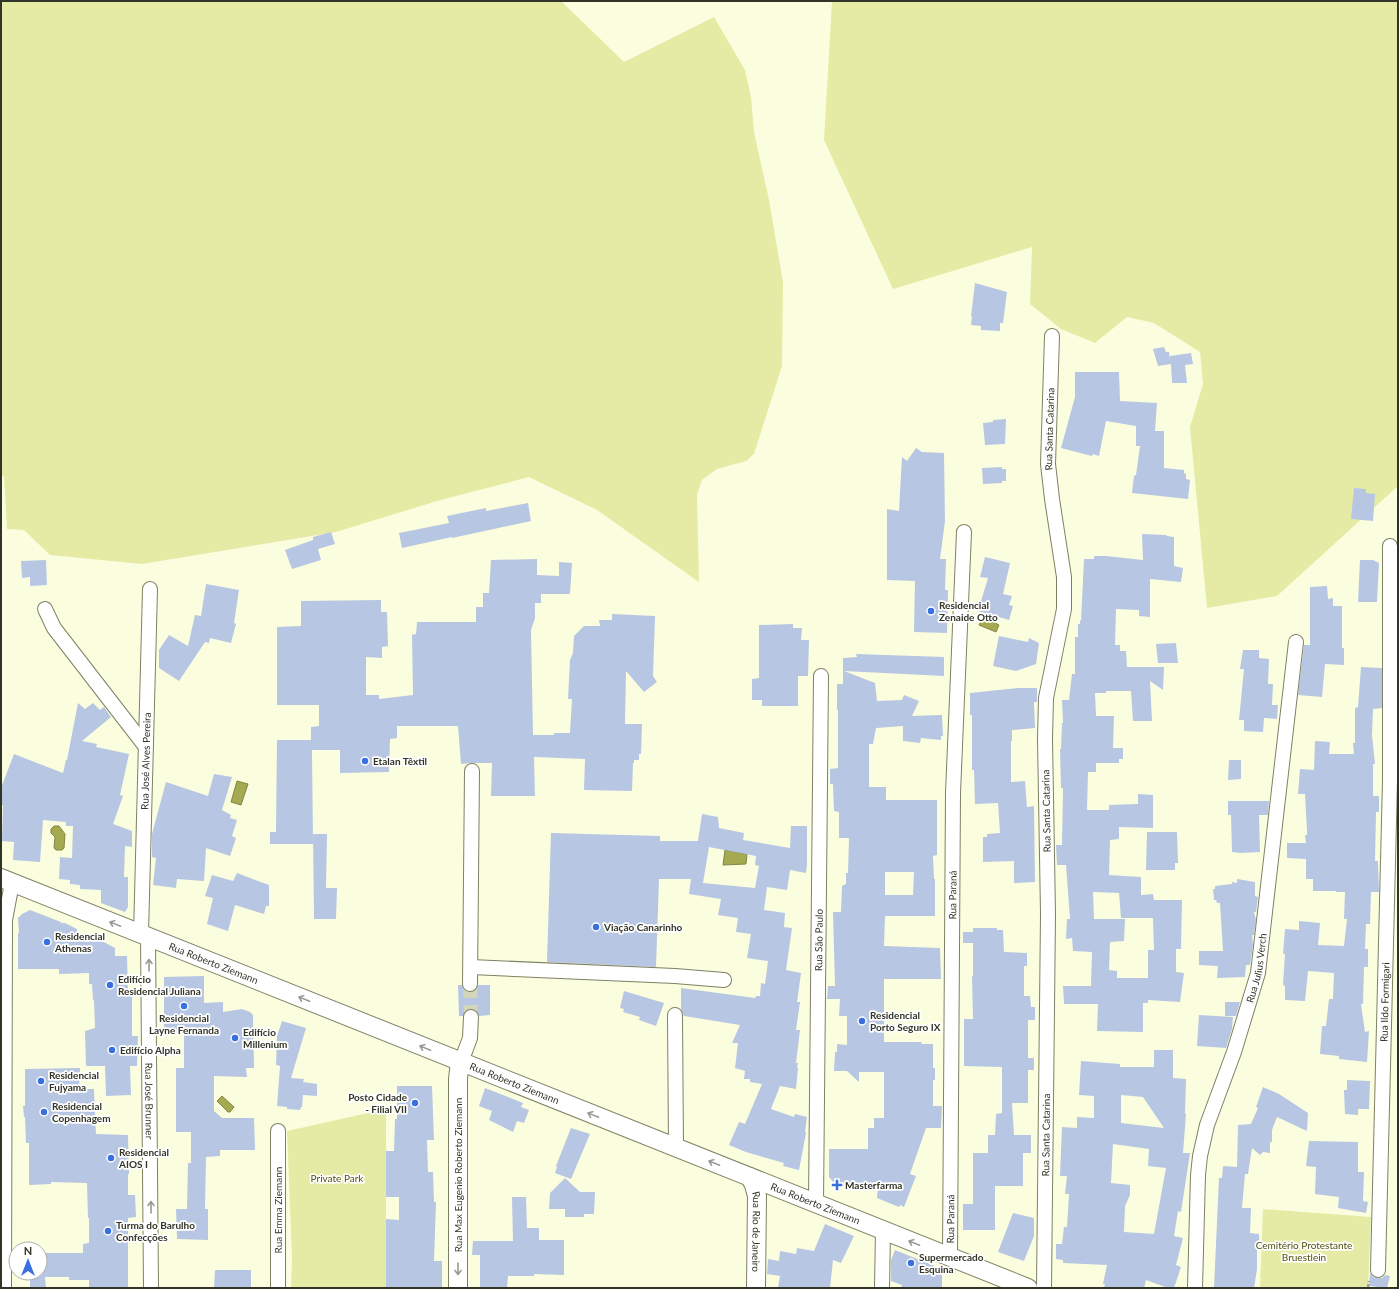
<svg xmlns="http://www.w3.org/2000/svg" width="1399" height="1289" font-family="Lato,sans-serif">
<rect width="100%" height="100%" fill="#fbfede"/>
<path fill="#e5eba4" d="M1 1H561L624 62 714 17 745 70 751 97 754 132 769 200 783 282 782 366 754 454 746 461 717 469 702 480 697 495 699 582 597 510 529 477 437 501 336 532 142 564 50 555 24 530 7 529 4 476H1Z
M832 1H1398V486L1277 596 1207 608 1190 427 1203 384 1200 352 1154 323 1127 317 1095 343 1061 329 1030 304 1032 247 893 289 824 140Z
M386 1109V1288H291L292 1258 287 1131Z
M1263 1209 1371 1217 1368 1288H1260Z"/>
<path fill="#a4a952" stroke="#828645" d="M983 617 999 625 996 632 979 625Z
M237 781 248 784 241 805 231 802Z
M54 826H59L65 834 64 848 62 850H56L54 848 55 837 51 833V829Z
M725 850 747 854 746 864 723 865Z
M222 1096 234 1107 230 1112H228L217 1101Z"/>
<path fill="#b7c6e2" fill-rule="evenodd" d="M975 283 1007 292 1003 323H1000V331L981 330V326L971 325 972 317 971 316Z
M1164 347 1166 352H1169L1170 359V356L1191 353 1193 364 1185 365 1187 383H1172L1171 364 1158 366 1153 349Z
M1075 372H1119L1120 401 1157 403 1155 431H1164V468L1184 470V474L1186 473V479L1190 480 1188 499 1132 493 1134 476 1136 475 1140 446H1136V426L1106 421 1099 456 1093 454 1092 456 1061 448 1075 397Z
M1006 419 1005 444 985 445 983 423 993 422V420Z
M916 448 922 452 944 453 945 521 940 559H946L945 590H948L947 633 914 632 915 581 887 580V509L899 511 902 457 907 461Z
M1002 467V469H1006V481H1002V483L983 484 982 468Z
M1354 488 1366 489V493L1375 494 1373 521 1351 519Z
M528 503 531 521 452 538V537L402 548 399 533 449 523 447 516 486 508V511Z
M331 532 335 544 318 549 321 560 292 569 285 550 313 540V537Z
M1142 534 1166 535 1167 536 1174 537V566L1183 568 1181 582 1150 579V617L1139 616V610L1116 609 1115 645H1120V651H1126L1127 667H1164L1163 690 1150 681 1152 721H1133L1131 691H1106V693H1095L1096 716H1114L1113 748H1123V759H1119V763H1096V772H1088L1087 810H1109V805L1138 804V794L1153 795V828L1119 827V839L1110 840 1109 875 1141 877V895L1153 894 1154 900H1182L1181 949H1176V972L1184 973 1180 1002 1148 1000V1003H1143V1032L1097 1031 1098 1004H1064L1063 986H1091L1092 952 1073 951 1072 938 1066 939 1067 919H1070L1066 865H1057L1056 845H1062L1063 788H1061L1060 749H1061L1062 723H1063L1062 700H1069L1072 674H1075V637H1078V624H1080V620L1081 621 1084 559H1094V556H1106L1143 560ZM1093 892 1119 893 1121 918H1153L1154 950H1148V978H1117V971L1109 970 1110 942 1124 941 1125 919H1094Z
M985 557 1010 563 1003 594 1012 596 1009 605 1013 606 1009 620 978 611 988 578 980 577Z
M537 559V575L559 576V562L572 563 570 594H541V603H535V618L531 630 533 735H554V733H570L572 699H568L570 660 573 653 574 636 584 626H600L599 620H612V614L655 616 653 676 657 682 644 692 626 671 625 724H642L641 754H639V760H634V763H633L632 791 584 790 585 759 534 757 535 796H491L492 763H472L461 764 458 726H397V738L390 739 389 772 340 773V750H312L313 844H270V832H276L277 740H311V727L319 726V705H277V627L301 626V601L381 600V612H387L388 646 382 647V658L366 657V695H379V699L413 695 412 635 416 634 417 622H476V607H483V593H489L491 560Z
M46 560 47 585 30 586V577L22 578 21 561Z
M1360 560H1373L1379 563 1377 602H1358Z
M206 584 239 590 234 623 236 624 231 643 210 638 209 643 205 642 179 681 159 668V650L169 635 188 646 195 615 201 616Z
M1327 586 1328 599 1333 598V606H1342V648H1344V665L1325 664 1322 697 1298 695 1304 645H1310V587Z
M793 624V628H802L801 640H809L808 676H798V706H762V700H752V679L759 678V625Z
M999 636 1028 642 1029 638 1039 643 1036 664 1016 671 993 666Z
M1176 643 1178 663H1158L1156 644Z
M1243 650H1259V658L1269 659 1268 684H1273L1272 705H1278L1277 719 1264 718 1263 732 1244 731V720H1239L1244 669H1240Z
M856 654 944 657V676L844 671 875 683 877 701 902 700 904 695 919 701 912 716 942 715 943 736H941V740L921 738 920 743 903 741V726L876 728 873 744H869V787H886V800H937V855L933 856 934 879H935V916H885L884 946 940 948 941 979H884V1042H922L921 1044H933V1068H935V1080H933V1106H942L941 1128H926L910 1174 916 1176 904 1207 900 1205 899 1207 877 1198 878 1186H837L829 1177V1149H868V1128H874V1118H884V1072H859V1082L847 1071H834L835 1052H837V1044L847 1045V1016H839L840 999H827L828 986H835L833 912H841L842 886 846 884V873H848L849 838H839V812L834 811 833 784H830V769L838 768V710H837V684H843V658L857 657ZM885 872H914L913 895H885Z
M1361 667 1382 668V708L1373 709 1372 735 1375 764H1373V796H1379V812H1376L1375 861H1378L1379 892H1371L1370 924H1366L1365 949H1368V967H1364L1363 1004H1361L1365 1032 1369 1031 1367 1062 1339 1059V1056L1320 1054 1322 1026H1326L1329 999H1333L1334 973 1308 971 1305 1001 1285 1000V986L1283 985 1285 954H1283L1285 929 1299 930V921L1320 923 1318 945 1344 946 1347 919H1344L1345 892H1336V891H1313V879H1306V859L1287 858V843H1306L1305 835H1307V831L1305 794H1298L1300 769 1314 770 1315 741 1330 742 1329 754H1354L1353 743H1355V708L1358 707Z
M1018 688H1037V702H1034L1035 728 1012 730V741H1011V782L1025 781 1027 807 1034 806 1035 882 1014 883V861L983 862V837H987V834L1000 833 998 803 975 804 974 770H972V715H970V693Z
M78 703 85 709 93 703 100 710 104 707 111 717 82 741 97 744 96 747 129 754 120 795 123 796 113 824 132 831V847L125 846 124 877H128V907L125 912 101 903V890L80 889V885L70 884V880L59 879 60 857 72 858 73 826H66V822L43 820 40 862 13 860 14 842 2 841 3 805H1V788L14 754 63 773 66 760H67Z
M1229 760H1241V779L1228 780Z
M214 774 232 777 222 810 231 815 230 818 237 820 232 836 236 838 230 856 206 848 204 881 177 879 176 888 153 885 156 858 152 857V834L166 782 208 796Z
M1228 801H1269L1268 815H1259L1260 852 1240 853 1232 852 1231 815H1228Z
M702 814 718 817 719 828 744 833 743 840 790 848 791 826H807V864L806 873 790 870 787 890 767 887 764 910 785 913 784 927 792 928 786 970 801 973 797 1002H800L796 1030H800L796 1063H798L797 1068H798L796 1089 780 1086 771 1109 794 1117 795 1114 807 1117 805 1132 806 1133 799 1170 783 1166 784 1163 746 1152 729 1145 739 1122 745 1124 762 1084 750 1082V1079H744L745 1071 735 1068 738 1043H732L740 1025 684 1016 681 1009V988L755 998 756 996H760L761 983 765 984 768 961 747 958 751 934 736 932 738 918 718 915 721 899 689 894 691 879H659L656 967 547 962 551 833 660 836V841H698ZM709 847 756 856 755 865 759 866 755 888 703 883Z
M1147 832H1177L1178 863H1175V870H1146Z
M313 834H327L326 888H337L336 919H314Z
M237 873 269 885V906H266L264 914 235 905 228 931 207 924 213 898 205 896 212 875 233 881Z
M1237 879 1255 882V896L1258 897 1256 912H1254L1256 920 1254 935H1252L1253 945 1250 965H1246L1245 977 1217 978 1218 966 1199 965V951H1223L1220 903H1217L1216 900H1214L1213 889H1215V886L1232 884V882L1237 883Z
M30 910 61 922V923H65L77 929V935L100 934V940L115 948V956H127L128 992H132V1036H138L137 1066H130L131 1095 106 1096 105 1066H86L85 1031 95 1028 94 1000H93L92 984H89V973L59 974V969H18V933H19L18 918 22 914Z
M973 928H997V930H1003L1004 952 1027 953V966H1024V996H1030L1031 1007H1035V1020H1028V1058H1034V1070H1028V1103H1012L1014 1135H1031V1153H1023V1186H995V1230H963V1204H973V1153H988V1135H995L996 1114 1002 1113V1067L964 1066V1019H973L972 976H973V943H963V932H973Z
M204 976V1003L223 1002V1012L242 1009 250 1012 253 1015 254 1068H246L247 1077 214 1076V1111L222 1118H254L255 1150H220V1156L206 1157 205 1209H208V1240L177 1239 176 1209H187L188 1163H191V1132H176V1068H184V1034H164V977Z
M458 985H462L465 991 470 992 474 991 478 985H490V1015L479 1016 476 1010 471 1009 467 1010 463 1016H459Z
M624 991 664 1003 656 1026 639 1020 640 1017 623 1012 624 1009 620 1008Z
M1225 1002H1240L1236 1016H1225Z
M1199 1015 1233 1017 1232 1029 1226 1048 1197 1046Z
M282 1021 306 1028 291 1078 304 1079 303 1082 317 1084V1096L303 1095 302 1107H301L300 1110 287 1109V1107L277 1106 280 1066 276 1065 277 1036Z
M1154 1050H1173V1078L1186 1079 1185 1114H1186L1183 1153H1190L1181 1212 1178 1211 1174 1236 1183 1238 1176 1265 1181 1267 1174 1288H1168L1146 1280 1144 1288H1104L1105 1284H1103L1107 1265 1063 1263V1260L1056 1259V1244H1062L1064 1227H1067L1069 1194H1065L1067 1176H1060L1062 1127 1077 1128V1117L1094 1118V1096L1079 1095 1081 1061 1120 1064V1067H1154ZM1121 1095 1143 1097 1164 1128 1121 1123ZM1113 1144 1149 1149 1148 1166 1166 1168 1154 1234 1124 1232 1125 1206 1130 1195V1185L1111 1183Z
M80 1068 79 1089H94L96 1134 128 1135 129 1174H128V1195H135L136 1217 128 1218V1288H89V1280H69V1277H45L46 1288H30V1273H40V1253H83V1244L89 1243V1218H88L87 1183 51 1182V1184L29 1185V1143H26L25 1117H24L23 1106H25V1069Z
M1347 1080 1370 1081 1369 1109H1358V1115L1345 1114 1344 1090H1347Z
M397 1086H432L434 1140H427L428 1172H433L434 1202H436L434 1261H442V1288H386V1219L399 1220V1197H386V1151H394L395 1119H397Z
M1263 1087 1279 1094 1308 1113 1307 1131 1277 1117 1272 1130V1142H1270V1153L1263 1152 1260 1155 1252 1148 1248 1174H1245L1242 1208H1251L1250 1233 1259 1234 1260 1249H1257V1269L1254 1288H1214L1219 1178H1222L1223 1166 1237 1167 1238 1125 1251 1124 1258 1108 1256 1107Z
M485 1088 523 1103 521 1107 529 1110 524 1123 517 1121 513 1132 489 1120 492 1111 479 1106Z
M571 1128 590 1134 571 1179 555 1173 557 1167 556 1166Z
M1309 1141 1358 1142V1172H1364L1363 1201 1368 1202 1366 1213 1338 1208 1339 1197 1315 1194 1316 1167 1306 1166Z
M565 1178 580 1192H595L594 1214H584V1217H565V1209H549L550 1193Z
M512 1197H526L527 1228H539V1240H564V1275L534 1274V1276H508L507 1288H480V1255H472L473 1241H513Z
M1013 1213 1034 1218V1236L1024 1261 998 1252Z
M825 1224 854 1236 841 1263 833 1260 830 1288H778L780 1276 767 1274 768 1259 779 1261 780 1251 796 1254 797 1248 814 1251Z
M895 1250 942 1269V1288H901L902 1285 891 1281V1260Z
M215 1270H251V1288H214Z
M1370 1273 1373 1277 1377 1278H1382L1385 1275 1390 1276 1387 1288 1369 1286Z"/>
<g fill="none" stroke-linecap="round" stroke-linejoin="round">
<path stroke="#d3d6b9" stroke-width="14" stroke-dasharray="14 7" stroke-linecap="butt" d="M470 984 471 1017"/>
<defs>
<g id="minor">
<path d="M45 609 54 628 146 747"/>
<path id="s1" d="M141 934 150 589"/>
<path id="s2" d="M148 937 151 1288"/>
<path d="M471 967 675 976 724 980"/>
<path d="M470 984 472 771"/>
<path d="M675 1015 676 1148"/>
<path d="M461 1062 470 1038 471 1017"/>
<path d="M278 1131V1288"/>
<path id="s3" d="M816 1203 821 676"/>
<path id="s4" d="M950 1257 953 793 964 532"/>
<path id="s5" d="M1378 1270 1390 780V546"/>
<path d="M4 1288 5 920 12 883"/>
<path d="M882 1288 883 1231"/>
<path id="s6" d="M1044 1288 1048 914 1045 739 1046 698 1064 609V577L1052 499 1048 464 1052 336"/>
<path id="s7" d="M1195 1288 1198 1175 1200 1156 1207 1125 1234 1052 1258 973 1296 642"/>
</g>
<g id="major">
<path id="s8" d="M1 878 1028 1288"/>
<path id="s9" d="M750 1177 754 1185 757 1196 756 1288"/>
<path d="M458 1288V1079L459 1070 461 1062"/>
</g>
</defs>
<use href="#minor" stroke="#7e8164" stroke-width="16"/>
<use href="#major" stroke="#7e8164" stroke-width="20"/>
<path stroke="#9ea089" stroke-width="2.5" stroke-dasharray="4 2" stroke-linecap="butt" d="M1368 1288 1369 1281"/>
<use href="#minor" stroke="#fff" stroke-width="14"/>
<use href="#major" stroke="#fff" stroke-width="18"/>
</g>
<defs><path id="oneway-shaft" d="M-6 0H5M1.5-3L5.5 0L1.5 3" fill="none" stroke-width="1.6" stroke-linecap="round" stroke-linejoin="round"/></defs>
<g stroke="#989a93">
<use href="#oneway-shaft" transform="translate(115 924) rotate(-158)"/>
<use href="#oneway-shaft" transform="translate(149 965) rotate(-90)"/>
<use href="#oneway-shaft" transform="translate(304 999) rotate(-158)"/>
<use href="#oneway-shaft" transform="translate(425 1048) rotate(-158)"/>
<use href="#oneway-shaft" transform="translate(593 1115) rotate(-158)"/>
<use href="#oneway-shaft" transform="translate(714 1163) rotate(-158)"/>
<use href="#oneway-shaft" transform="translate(151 1207) rotate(-90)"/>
<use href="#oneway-shaft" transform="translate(914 1243) rotate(-158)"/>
<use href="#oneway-shaft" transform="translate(458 1269) rotate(90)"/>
</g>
<g fill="#3970df" stroke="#fff" stroke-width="1.5">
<circle cx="931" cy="611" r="4"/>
<circle cx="365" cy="761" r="4"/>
<circle cx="596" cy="927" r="4"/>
<circle cx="47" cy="942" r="4"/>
<circle cx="110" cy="985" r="4"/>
<circle cx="184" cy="1006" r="4"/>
<circle cx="862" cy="1021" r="4"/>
<circle cx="235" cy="1038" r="4"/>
<circle cx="112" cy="1050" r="4"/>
<circle cx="41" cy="1081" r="4"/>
<circle cx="415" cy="1103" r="4"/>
<circle cx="44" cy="1112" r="4"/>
<circle cx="111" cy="1158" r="4"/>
<path d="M835 1179h4v4h4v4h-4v4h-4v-4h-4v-4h4z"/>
<circle cx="108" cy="1231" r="4"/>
<circle cx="911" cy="1263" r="4"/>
</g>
<g text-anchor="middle" stroke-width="3.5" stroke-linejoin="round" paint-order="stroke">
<g font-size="10" fill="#323427" stroke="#fff">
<text dy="4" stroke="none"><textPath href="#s6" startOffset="862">Rua Santa Catarina</textPath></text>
<text dy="4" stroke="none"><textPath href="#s1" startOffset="173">Rua José Alves Pereira</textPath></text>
<text transform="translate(1046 811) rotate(-91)" y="4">Rua Santa Catarina</text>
<text dy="4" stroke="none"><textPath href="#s4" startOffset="362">Rua Paraná</textPath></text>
<text dy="4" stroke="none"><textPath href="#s3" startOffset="263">Rua São Paulo</textPath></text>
<text dy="4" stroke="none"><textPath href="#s8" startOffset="229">Rua Roberto Ziemann</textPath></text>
<text dy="4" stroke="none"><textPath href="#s7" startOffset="329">Rua Julius Verch</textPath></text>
<text dy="4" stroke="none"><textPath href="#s5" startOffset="268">Rua Ildo Formigari</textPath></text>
<text dy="4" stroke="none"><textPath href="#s8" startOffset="553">Rua Roberto Ziemann</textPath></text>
<text dy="4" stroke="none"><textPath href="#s2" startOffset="164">Rua José Brunner</textPath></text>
<text dy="4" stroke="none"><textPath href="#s6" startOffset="153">Rua Santa Catarina</textPath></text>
<text transform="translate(458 1175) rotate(-90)" y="4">Rua Max Eugenio Roberto Ziemann</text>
<text dy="4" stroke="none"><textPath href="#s8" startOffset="877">Rua Roberto Ziemann</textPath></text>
<text transform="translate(278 1210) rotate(-90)" y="4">Rua Emma Ziemann</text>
<text dy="4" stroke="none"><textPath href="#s4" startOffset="38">Rua Paraná</textPath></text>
<text dy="4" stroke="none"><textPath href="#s9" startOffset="56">Rua Rio de Janeiro</textPath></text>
</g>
<g font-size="10" font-weight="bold" fill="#323427" stroke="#fff" text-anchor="start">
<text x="939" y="609">Residencial<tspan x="939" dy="12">Zenaide Otto</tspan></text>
<text x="373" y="765">Etalan Têxtil</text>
<text x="604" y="931">Viação Canarinho</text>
<text x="55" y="940">Residencial<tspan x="55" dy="12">Athenas</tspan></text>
<text x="118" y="983">Edifício<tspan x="118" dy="12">Residencial Juliana</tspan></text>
<text x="870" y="1019">Residencial<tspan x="870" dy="12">Porto Seguro IX</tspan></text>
<text x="184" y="1022" text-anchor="middle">Residencial<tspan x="184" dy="12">Layne Fernanda</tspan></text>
<text x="243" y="1036">Edifício<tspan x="243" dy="12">Millenium</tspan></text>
<text x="120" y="1054">Edifício Alpha</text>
<text x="49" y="1079">Residencial<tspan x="49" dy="12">Fujyama</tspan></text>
<text x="407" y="1101" text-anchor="end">Posto Cidade<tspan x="407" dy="12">- Filial VII</tspan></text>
<text x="52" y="1110">Residencial<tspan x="52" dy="12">Copenhagem</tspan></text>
<text x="119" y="1156">Residencial<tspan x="119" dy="12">AIOS I</tspan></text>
<text x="845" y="1189">Masterfarma</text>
<text x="116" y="1229">Turma do Barulho<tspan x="116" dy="12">Confecções</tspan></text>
<text x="919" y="1261">Supermercado<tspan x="919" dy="12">Esquina</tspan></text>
</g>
<g font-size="10" fill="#4e510e" stroke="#fff">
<text x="337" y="1182">Private Park</text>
<text x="1304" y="1249">Cemitério Protestante<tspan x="1304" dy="12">Bruestlein</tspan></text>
</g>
</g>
<rect width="1399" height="1289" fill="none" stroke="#323427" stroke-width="4"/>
<g transform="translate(28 1261)"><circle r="19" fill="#ffffff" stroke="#adaea9"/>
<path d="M0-3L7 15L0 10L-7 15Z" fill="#3970df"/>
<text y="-6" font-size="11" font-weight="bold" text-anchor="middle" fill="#323427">N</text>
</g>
</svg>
